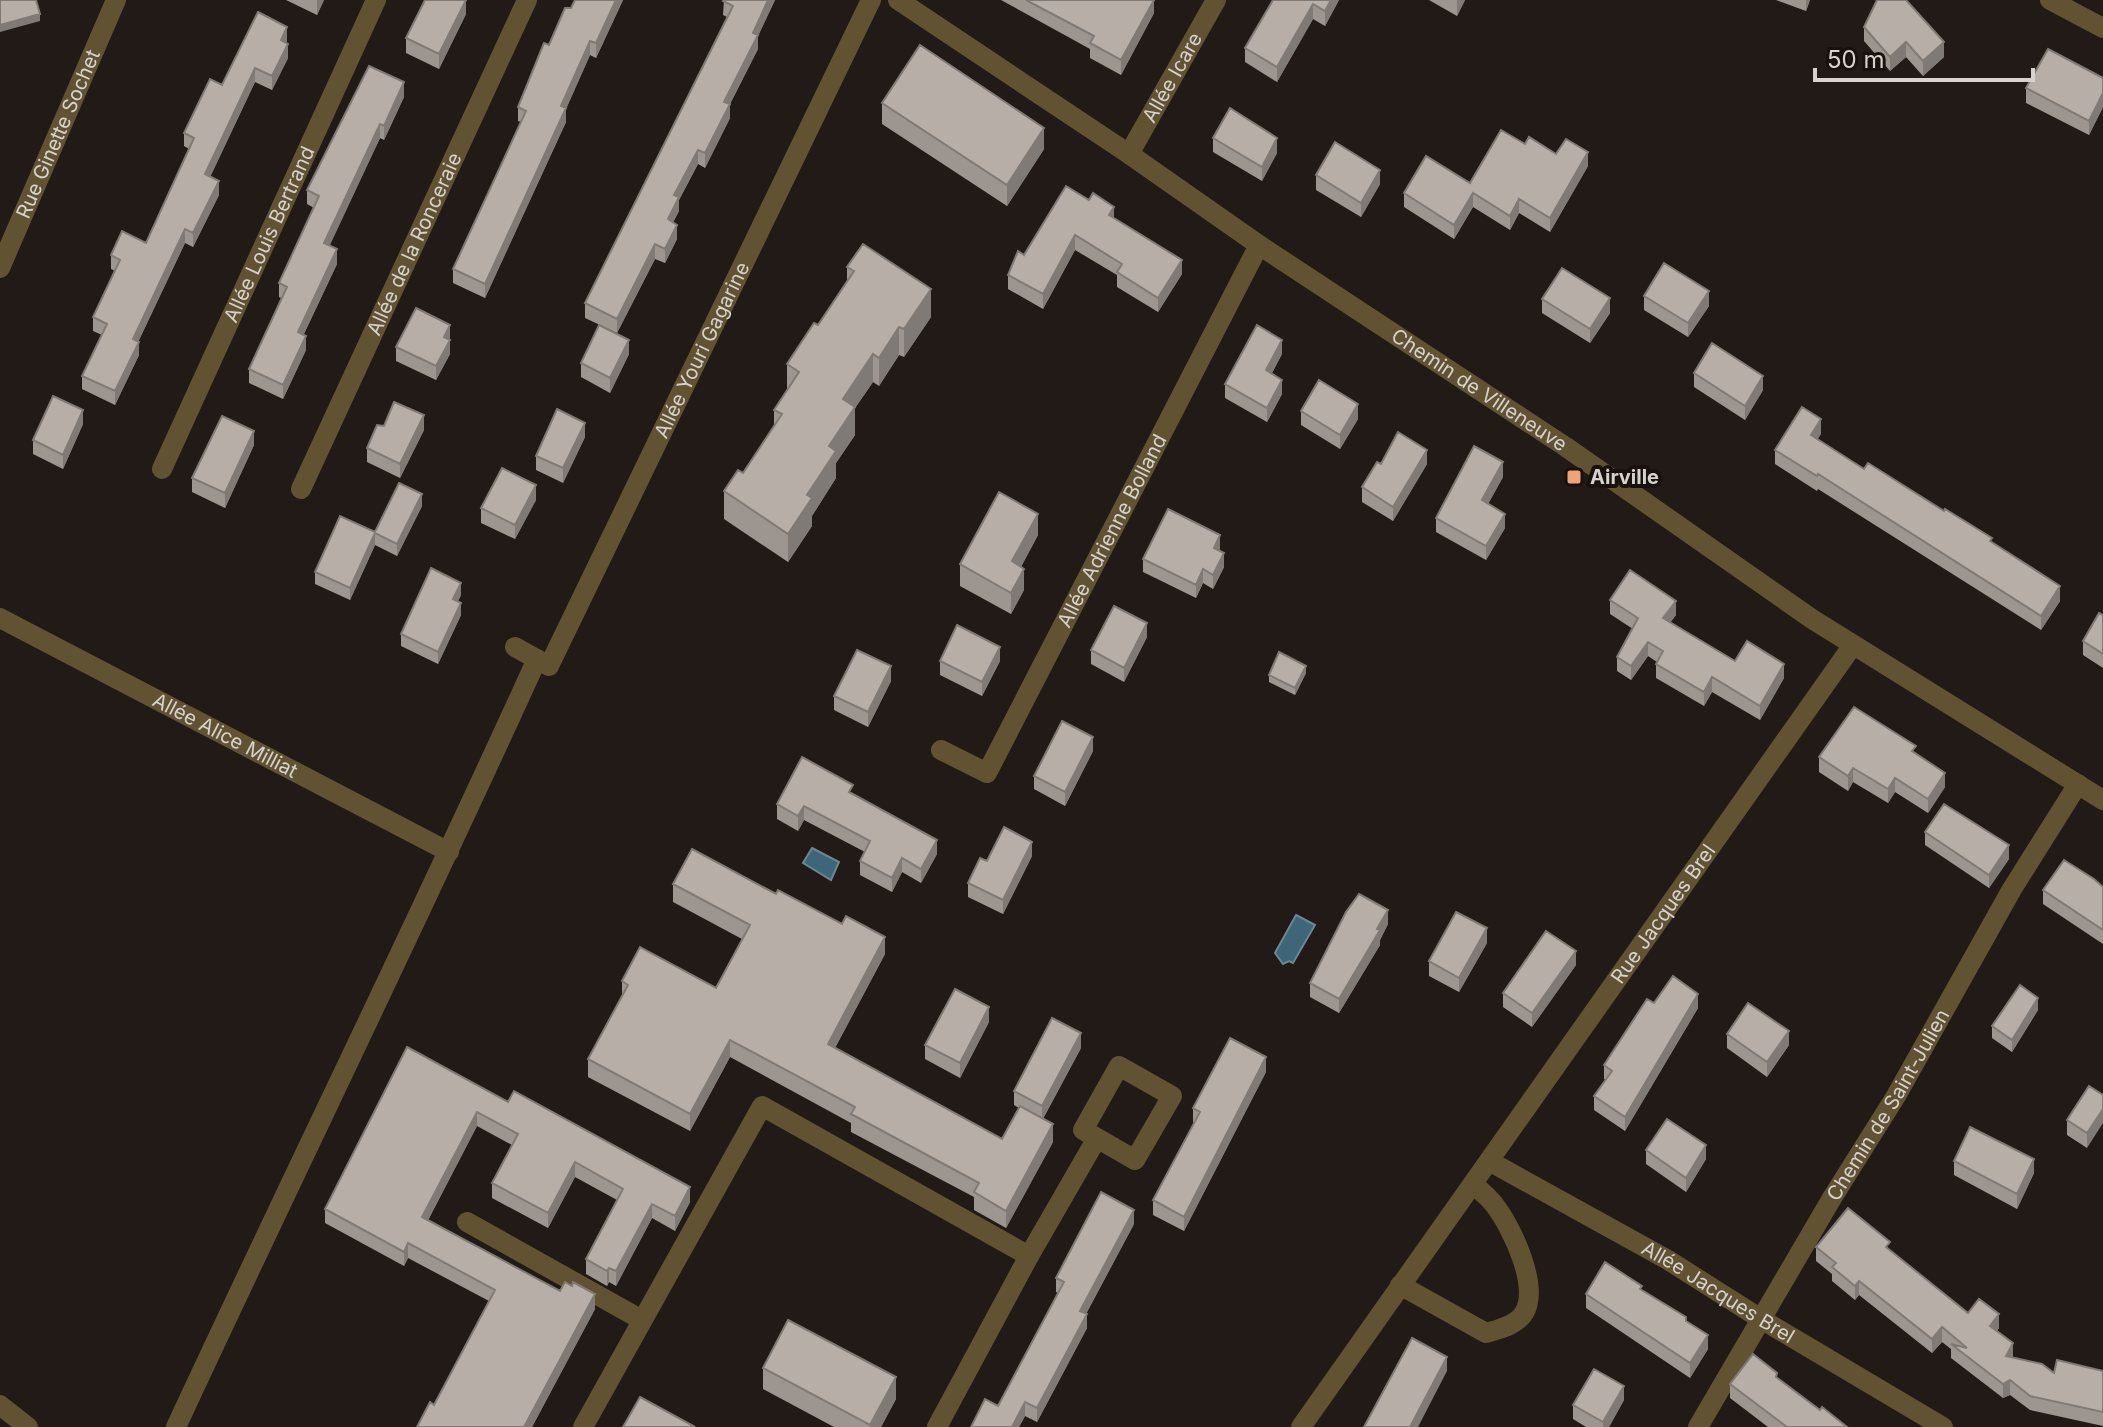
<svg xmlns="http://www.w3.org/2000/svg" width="2103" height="1427" font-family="Inter,sans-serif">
<rect width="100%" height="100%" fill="#211a16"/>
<path fill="#3e6678" stroke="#6c8692" stroke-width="2" d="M812 848 839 862 831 880 803 863Z
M1296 915 1315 925 1293 963 1289 961 1283 964 1275 953Z"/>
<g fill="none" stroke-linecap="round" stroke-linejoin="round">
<g stroke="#615232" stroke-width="20">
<path id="s1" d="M898 0 1129 154 1259 245 1566 447 1812 619 2103 800"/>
<path d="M2050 0 2103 28"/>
<path id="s2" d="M1129 154 1216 0"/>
<path id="s3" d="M0 268 116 0"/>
<path id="s4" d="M162 469 376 0"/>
<path id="s5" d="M301 489 527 0"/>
<path id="s6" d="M0 618 449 852"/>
<path id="s7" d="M515 647 549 666 871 0"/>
<path id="s8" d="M941 750 987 773 1259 245"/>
<path id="s9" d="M1489 1161 1668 1260 1761 1319 1943 1427"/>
<path d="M467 1222 642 1320"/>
<path d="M1029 1256 1097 1138 1135 1160 1172 1096 1119 1066 1083 1130 1097 1138"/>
<path d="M1400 1285 1486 1333C1499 1329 1517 1325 1524 1313 1540 1287 1512 1228 1496 1207 1490 1198 1481 1192 1474 1184"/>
<path d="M0 1405 28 1427"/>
<path d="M176 1427C295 1171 420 917 537 659"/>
<path d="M583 1427 762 1106 1029 1256 937 1427"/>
<path id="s10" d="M1301 1427 1853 645"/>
<path id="s11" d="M1698 1427 1832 1198 1896 1096 2012 889 2078 784"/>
</g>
</g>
<path fill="#9d9690" d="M286 0H324L317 15Z
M623 0 596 58 590 55 566 109V122L485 298 453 283V269L521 122 518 121V107L549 45 571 8Z
M724 0H775L758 36V49L730 104V118L705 168 698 164 679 200V211L673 222 677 239 665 263 655 259 617 333 585 318V303L727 17 723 15Z
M1001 0H1154V13L1121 75 1090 58V49Z
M1273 0H1339L1325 26 1313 19 1277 82 1245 62V48Z
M1429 0H1465L1457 16Z
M1776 0H1810L1806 11Z
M466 14 439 69 406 53V38Z
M1864 27 1944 57 1923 76 1906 57 1890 71 1864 41Z
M287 41 286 43 288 58 272 90 255 82 210 177 219 195 193 247 185 243 138 342 139 355 115 405 82 389V376L102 335 93 331V317L115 271 111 269V255L146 243 189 149 184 146V133L222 85Z
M2103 78V107L2089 135 2026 103V88Z
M404 97 384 140 380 138 329 246 337 264 304 334 306 350 283 399 249 383V369L281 298 279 297V283L314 208 307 204V190Z
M882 103 1044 149 1007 206 882 124Z
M1213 138 1277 153 1262 181 1213 152Z
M1525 144 1588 166 1550 232 1519 213 1510 230 1473 207 1454 239 1404 207V193L1470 183Z
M1316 175 1380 184 1361 217 1316 190Z
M1114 219 1182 274 1158 312 1117 287V275L1075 250 1043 309 1008 289V275L1024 255Z
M847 267 931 317 904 357 899 355 879 386 873 382 855 408V435L836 463V478L812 516V526L788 562 724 519V491L743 473 774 425V410L787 390V364L818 325 847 281Z
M1644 296 1709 306 1688 337 1644 310Z
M1542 299 1610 313 1590 343 1542 313Z
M450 325V354L436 380 396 361V347Z
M629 354 610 393 581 377V363Z
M1282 354 1272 373 1282 394 1267 422 1225 398V384Z
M1694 373 1763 390 1745 420 1694 387Z
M1301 411 1358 419 1340 449 1301 425Z
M83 424 63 469 33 454V440Z
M424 430 400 478 367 462V448Z
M1821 434 1817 439 1864 469 1992 542 2060 601 2041 630 1818 489 1817 491 1775 464V450Z
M585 437 563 483 536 470V456Z
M254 445 225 508 192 492V478Z
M1381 464H1427L1393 521 1362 502V487Z
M1503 477 1488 504 1505 528 1486 560 1436 532V518Z
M536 500 515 539 481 523V508Z
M422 506 397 556 375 545 350 600 315 584V572L375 532Z
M1038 535 1021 567 1024 590 1011 614 960 586V564Z
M1220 549 1219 551 1224 567 1213 589 1203 583 1196 598 1143 572V559Z
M461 595 458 601 461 615 438 664 401 646V634Z
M1610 600 1676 615 1670 622 1735 661 1784 678 1760 720 1712 692 1704 706 1656 678V664L1657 662 1648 656 1631 680 1617 671V657L1633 629 1610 614Z
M2103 615V668L2083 655V641Z
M1147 637 1124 682 1091 664V650Z
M940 661H1000L982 696 940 675Z
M1306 673 1295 695 1269 682V675Z
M891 681 868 727 834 710V696Z
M1093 751 1065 806 1034 789V776Z
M1916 754 1945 787 1928 813 1895 792 1888 803 1853 782 1848 791 1819 772V757Z
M853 794 937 854 921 883 902 872 892 892 860 875V861L865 852 804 820 798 831 777 819V804Z
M1925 832 2009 859 1989 888 1925 845Z
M1032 856 1003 914 968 897V883L987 861Z
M673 884 885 954 835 1048 1002 1139 1019 1108 1014 1105V1091L1081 1048 1043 1119 1053 1142 1006 1228 974 1210V1197L851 1132V1123L730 1057 690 1131 588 1077V1059L622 997V981L716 988 742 939 673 902Z
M2103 887V944L2043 904V890Z
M1388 924 1380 940V945L1339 1013 1310 997V983Z
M1487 943 1459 992 1429 976V961Z
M1576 965 1532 1027 1503 1007V993Z
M1654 1003 1698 1008 1625 1131 1594 1110V1096L1606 1080 1604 1079V1065Z
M2038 1010 2012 1052 1992 1038V1026Z
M989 1022 960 1078 925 1059V1045Z
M1727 1034 1789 1045 1767 1077 1727 1048Z
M407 1047 690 1202 675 1231 652 1218 616 1286 609 1282 607 1286 586 1274V1259L617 1200 575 1177 548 1228 492 1198V1183L512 1145 477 1126 428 1220 560 1291 595 1309 532 1427H417L434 1405 489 1301 408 1258 404 1266 325 1223V1209Z
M1266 1072 1184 1231 1153 1215V1200L1194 1123 1193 1122V1108Z
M2089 1086 2087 1148 2067 1135V1120Z
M1646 1150 1706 1159 1686 1192 1646 1164Z
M1954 1161 2034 1173 2017 1209 1954 1175Z
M1134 1224 1086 1314 1087 1328 1037 1422 1025 1416 1019 1427H971L998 1406 1058 1293 1056 1292V1278Z
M1816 1247 1890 1251 1968 1313 1999 1328 1997 1331 2013 1358 2054 1373 2103 1371V1426L2030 1410 2010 1395 2003 1398 1951 1358V1349L1942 1342 1932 1353 1859 1295 1855 1300 1832 1281V1274L1816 1261Z
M1642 1291 1686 1321 1708 1349 1690 1378 1586 1308V1294Z
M763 1368 896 1399 881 1427H834L763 1389Z
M1777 1378 1820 1410 1847 1427H1768L1730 1398V1384Z
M1624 1400 1609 1427H1586L1573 1419V1405Z"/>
<path fill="#807a76" d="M317 0H324L317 15Z
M466 0V14L439 69V54Z
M616 0H623L596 58V43Z
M768 0H775L758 36V49L730 104V118L705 168V153L724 102 753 33Z
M1154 0V13L1121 75V60Z
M1331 0H1339L1325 26V11Z
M1457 0H1465L1457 16Z
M1806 0H1810L1806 11Z
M1313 4V19L1277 82V67Z
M40 14V21L0 32V25Z
M287 27V41L281 54V40Z
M590 41V55L566 109V122L485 298V284Z
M1906 42V57L1890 71V57Z
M1944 42V57L1923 76V61Z
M288 44V58L272 90V76Z
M255 68V82L205 188V174Z
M404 82V97L384 140V126Z
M2103 93V107L2089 135V121Z
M380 124V138L324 258V243Z
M1044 128V149L1007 206V185Z
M1277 138V153L1262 181V167Z
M698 150V164L679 200V211L668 233V219L674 195Z
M1588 152V166L1550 232V218Z
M1380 170V184L1361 217V203Z
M219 181V195L193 247V233Z
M1473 193V207L1454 239V225Z
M1519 199V213L1510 230V216Z
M1114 207V221L1109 215Z
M677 225V239L665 263V249Z
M185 229V243L133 353V339Z
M1075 235V250L1043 309V294Z
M655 244V259L617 333V319Z
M337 249V264L298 346V332Z
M1182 260V274L1158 312V298Z
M931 289V317L904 357V329Z
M1709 291V306L1688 337V323Z
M1610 298V313L1590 343V329Z
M450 325V354L436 380V366L444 337Z
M899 327V355L879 386V358Z
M306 336V350L283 399V385Z
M629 340V354L610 393V378Z
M1282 340V354L1266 384V370Z
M139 342V355L115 405V391Z
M873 354V382L855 408V435L836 463V478L812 516V526L788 562V534L829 446 843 399Z
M1763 376V390L1745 420V406Z
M1282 380V394L1267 422V408Z
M1358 404V419L1340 449V435Z
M83 410V424L63 469V455Z
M424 415V430L400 478V464Z
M1821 419V434L1811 450V435Z
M585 423V437L563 483V468Z
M254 431V445L225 508V493Z
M1427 450V464L1393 521V507Z
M1503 462V477L1482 515V500Z
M536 485V500L515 539V525Z
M422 494V506L397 556V544Z
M1038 514V535L1012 583V561Z
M1505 514V528L1486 560V546Z
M375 533V545L350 600V588Z
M1220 535V549L1214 562V548Z
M1224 553V567L1213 589V575Z
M1024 569V590L1011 614V593Z
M1203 569V583L1196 598V585Z
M461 583V595L453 612V599Z
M2060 586V601L2041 630V616Z
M1676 601V615L1663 633V618Z
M461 603V615L438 664V652Z
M1147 623V637L1124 682V668Z
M1648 642V656L1631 680V666Z
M1000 647V661L982 696V682Z
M1784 664V678L1760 720V706Z
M891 666V681L868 727V712Z
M1306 666V673L1295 695V688Z
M1712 677V692L1704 706V692Z
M1093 737V751L1065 806V792Z
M1853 768V782L1848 791V776Z
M1945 773V787L1928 813V799Z
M1895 778V792L1888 803V789Z
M804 806V820L798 831V816Z
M937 840V854L921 883V869Z
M1032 842V856L1003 914V900Z
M2009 845V859L1989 888V875Z
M902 858V872L892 892V878Z
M1388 910V924L1380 940V945L1339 1013V999Z
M1487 928V943L1459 992V978Z
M885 937V954L828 1061V1044Z
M1576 951V965L1532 1027V1013Z
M1698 994V1008L1625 1131V1117Z
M2038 998V1010L2012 1052V1040Z
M989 1007V1022L960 1078V1063Z
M1789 1031V1045L1767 1077V1062Z
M1081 1033V1048L1042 1120V1106Z
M730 1040V1057L690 1131V1114Z
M1266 1057V1072L1184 1231V1217Z
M2103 1109V1123L2087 1148V1133Z
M477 1112V1126L422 1232V1217Z
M1053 1124V1142L1006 1228V1211Z
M1706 1145V1159L1686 1192V1178Z
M2034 1159V1173L2017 1209V1194Z
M575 1162V1177L548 1228V1213Z
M690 1187V1202L675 1231V1216Z
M652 1204V1218L616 1286V1271Z
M1134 1210V1224L1080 1325V1311Z
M408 1243V1258L404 1266V1252Z
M609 1268V1282L607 1286V1271Z
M1859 1281V1295L1855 1300V1286Z
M595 1294V1309L532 1427H524Z
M1087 1314V1328L1037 1422V1408Z
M1999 1314V1328L1990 1340V1326Z
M1942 1327V1342L1932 1353V1339Z
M1708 1335V1349L1690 1378V1363Z
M2013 1343V1357L2006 1370V1356Z
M1447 1357V1371L1418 1427H1410Z
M896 1377V1399L881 1427H870Z
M2010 1380V1395L2003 1398V1384Z
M1624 1386V1400L1609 1427H1603V1422Z
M1025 1402V1416L1019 1427H1012Z"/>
<path fill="#b7aea8" stroke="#807a76" stroke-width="2" d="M0 0H36L40 14 0 25Z
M425 0H466L439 54 406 38Z
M575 0H616L596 43 590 41 561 106 566 108 485 284 453 269 526 111 518 107 544 43 549 45 565 8H571Z
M724 0H768L753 33 758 35 724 102 730 104 705 153 698 150 674 195 679 197 668 219 677 225 665 249 655 244 617 319 585 303 733 6 723 1Z
M1026 0H1154L1121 60 1090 43 1094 36Z
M1273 0H1331L1325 11 1313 4 1277 67 1245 48Z
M1877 0H1906L1944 42 1923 61 1906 42 1890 57 1864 27Z
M258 12 287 27 281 40 288 44 272 76 255 68 205 174 219 181 193 233 185 229 133 339 139 342 115 391 82 376 107 324 93 317 120 260 111 255 122 231 146 243 194 138 184 133 210 79 222 85Z
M920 45 1044 128 1007 185 882 103Z
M2048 49 2103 78V93L2089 121 2026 88Z
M369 66 404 82 384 126 380 124 324 243 337 249 298 332 306 336 283 385 249 369 287 287 279 283 319 196 307 190Z
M1230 108 1277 138 1262 167 1213 138Z
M1501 130 1525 144 1529 137 1556 154 1566 139 1588 152 1550 218 1519 199 1510 216 1473 193 1454 225 1404 193 1426 156 1470 183Z
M1335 142 1380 170 1361 203 1316 175Z
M1066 186 1089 200 1093 193 1114 207 1109 215 1182 260 1158 298 1117 272 1122 264 1075 235 1043 294 1008 275 1018 251 1024 255Z
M863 244 931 289 904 329 899 327 879 358 873 354 843 399 855 407 829 446 836 451 807 495 812 498 788 534 724 491 738 470 743 473 782 414 774 410 799 372 787 364 814 323 818 325 854 271 847 267Z
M1664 263 1709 291 1688 323 1644 296Z
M1562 268 1610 298 1590 329 1542 299Z
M416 308 450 325 444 337 450 340 436 366 396 347Z
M599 325 629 340 610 378 581 363Z
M1257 325 1282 340 1266 370 1282 380 1267 408 1225 384Z
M1712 343 1763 376 1745 406 1694 373Z
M1319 380 1358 404 1340 435 1301 411Z
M53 396 83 410 63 455 33 440Z
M394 402 424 415 400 464 367 448 377 425 384 426Z
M1802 407 1821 419 1811 435 1864 469 1868 463 1944 511 1945 509 1992 538 1990 541 2060 586 2041 616 1818 474 1817 476 1775 450Z
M557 409 585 423 563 468 536 456Z
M222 416 254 431 225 493 192 478Z
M1398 432 1427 450 1393 507 1362 487 1377 462 1381 464Z
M1474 446 1503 462 1482 500 1505 514 1486 546 1436 518Z
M502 468 536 485 515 525 481 508Z
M399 483 422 494 397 544 375 533 350 588 315 572 340 516 375 532Z
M999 492 1038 514 1012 561 1024 569 1011 593 960 564Z
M1168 509 1220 535 1214 548 1224 553 1213 575 1203 569 1196 585 1143 559Z
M431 568 461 583 453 599 461 603 438 652 401 634Z
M1630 570 1676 601 1663 618 1735 661 1747 641 1784 664 1760 706 1712 677 1704 692 1656 664 1663 651 1648 642 1631 666 1617 657 1638 618 1610 600Z
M1114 606 1147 623 1124 668 1091 650Z
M2099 613 2103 615V654L2083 641Z
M957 625 1000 647 982 682 940 661Z
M857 650 891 666 868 712 834 696Z
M1279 652 1306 666 1295 688 1269 675Z
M1854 707 1916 746 1912 751 1945 773 1928 799 1895 778 1888 789 1853 768 1848 776 1819 757Z
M1062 721 1093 737 1065 792 1034 776Z
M802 757 853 785 849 792 937 840 921 869 902 858 892 878 860 861 870 841 804 806 798 816 777 804Z
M1944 804 2009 845 1989 875 1925 832Z
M1004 827 1032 842 1003 900 968 883 980 858 987 861Z
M692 849 776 894 778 890 842 924 846 916 885 937 828 1044 1002 1139 1020 1106 1053 1124 1006 1211 974 1192 979 1183 851 1114 855 1107 730 1040 690 1114 588 1059 628 985 622 981 640 947 716 988 750 925 673 884Z
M2064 860 2094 879 2103 887V930L2043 890Z
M1359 894 1388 910 1377 929 1380 930 1339 999 1310 983 1346 912Z
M1456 912 1487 928 1459 978 1429 961Z
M1546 931 1576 951 1532 1013 1503 993Z
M1673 976 1698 994 1625 1117 1594 1096 1612 1071 1604 1065 1647 999 1654 1003Z
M2020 985 2038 998 2012 1040 1992 1026Z
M955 989 989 1007 960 1063 925 1045Z
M1748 1003 1789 1031 1767 1062 1727 1034Z
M1052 1018 1081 1033 1042 1106 1014 1091Z
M1230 1038 1266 1057 1184 1217 1153 1200 1200 1112 1193 1108Z
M407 1047 508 1102 514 1091 690 1187 675 1216 652 1204 616 1271 609 1268 607 1271 586 1259 623 1189 575 1162 548 1213 492 1183 518 1134 477 1112 422 1217 560 1291 565 1282 572 1286 573 1282 595 1294 524 1427H417L430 1402 434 1405 495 1290 408 1243 404 1252 325 1209Z
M2089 1086 2103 1095V1109L2087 1133 2067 1120Z
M1667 1119 1706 1145 1686 1178 1646 1150Z
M1970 1127 2034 1159 2017 1194 1954 1161Z
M1101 1192 1134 1210 1080 1311 1087 1314 1037 1408 1025 1402 1012 1427H971L985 1399 998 1406 1064 1282 1056 1278Z
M1848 1208 1890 1242 1886 1247 1968 1313 1979 1299 1999 1314 1990 1326 2013 1343 2006 1356 2042 1364 2054 1373 2057 1360 2103 1371V1412L2030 1396 2010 1380 2003 1384 1951 1344 1967 1348 1942 1327 1932 1339 1859 1281 1855 1286 1832 1267 1836 1263 1816 1247Z
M1605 1262 1642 1286 1640 1289 1686 1317V1321L1708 1335 1690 1363 1586 1294Z
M788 1320 896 1377 870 1425 763 1368Z
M1412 1338 1447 1357 1410 1427H1364Z
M1753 1354 1777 1373 1776 1377 1820 1410 1822 1407 1847 1427H1787L1730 1384Z
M1594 1369 1624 1386 1603 1422 1573 1405Z
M640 1397 695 1427H623Z"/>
<rect fill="#f0a27a" stroke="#18110d" stroke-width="3" x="1566" y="469" width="16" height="16" rx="4"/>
<g text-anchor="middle" stroke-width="8" stroke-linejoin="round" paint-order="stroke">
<g font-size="20" fill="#d6d2ce" stroke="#18110d">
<text dy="7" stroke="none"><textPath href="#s2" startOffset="88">Allée Icare</textPath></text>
<text dy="7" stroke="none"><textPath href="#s3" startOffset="146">Rue Ginette Sochet</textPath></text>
<text dy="7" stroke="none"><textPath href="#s4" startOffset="258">Allée Louis Bertrand</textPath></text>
<text dy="7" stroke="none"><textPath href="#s5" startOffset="270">Allée de la Ronceraie</textPath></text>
<text dy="7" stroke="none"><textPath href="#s7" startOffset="390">Allée Youri Gagarine</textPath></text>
<text dy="7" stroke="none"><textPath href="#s1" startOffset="700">Chemin de Villeneuve</textPath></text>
<text dy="7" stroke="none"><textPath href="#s8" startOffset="324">Allée Adrienne Bolland</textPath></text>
<text dy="7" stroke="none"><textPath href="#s6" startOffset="254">Allée Alice Milliat</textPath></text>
<text dy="7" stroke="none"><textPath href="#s10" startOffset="628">Rue Jacques Brel</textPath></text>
<text dy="7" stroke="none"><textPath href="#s11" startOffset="374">Chemin de Saint-Julien</textPath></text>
<text dy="7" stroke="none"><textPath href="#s9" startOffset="264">Allée Jacques Brel</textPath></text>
</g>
<g font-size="20" font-weight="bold" fill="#d6d2ce" stroke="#18110d" text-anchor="start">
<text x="1590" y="484">Airville</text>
</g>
</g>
<path d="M1815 68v12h218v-12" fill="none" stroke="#d6d2ce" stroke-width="4"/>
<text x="1827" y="68" font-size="24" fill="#d6d2ce" stroke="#18110d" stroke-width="6" paint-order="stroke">50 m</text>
</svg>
